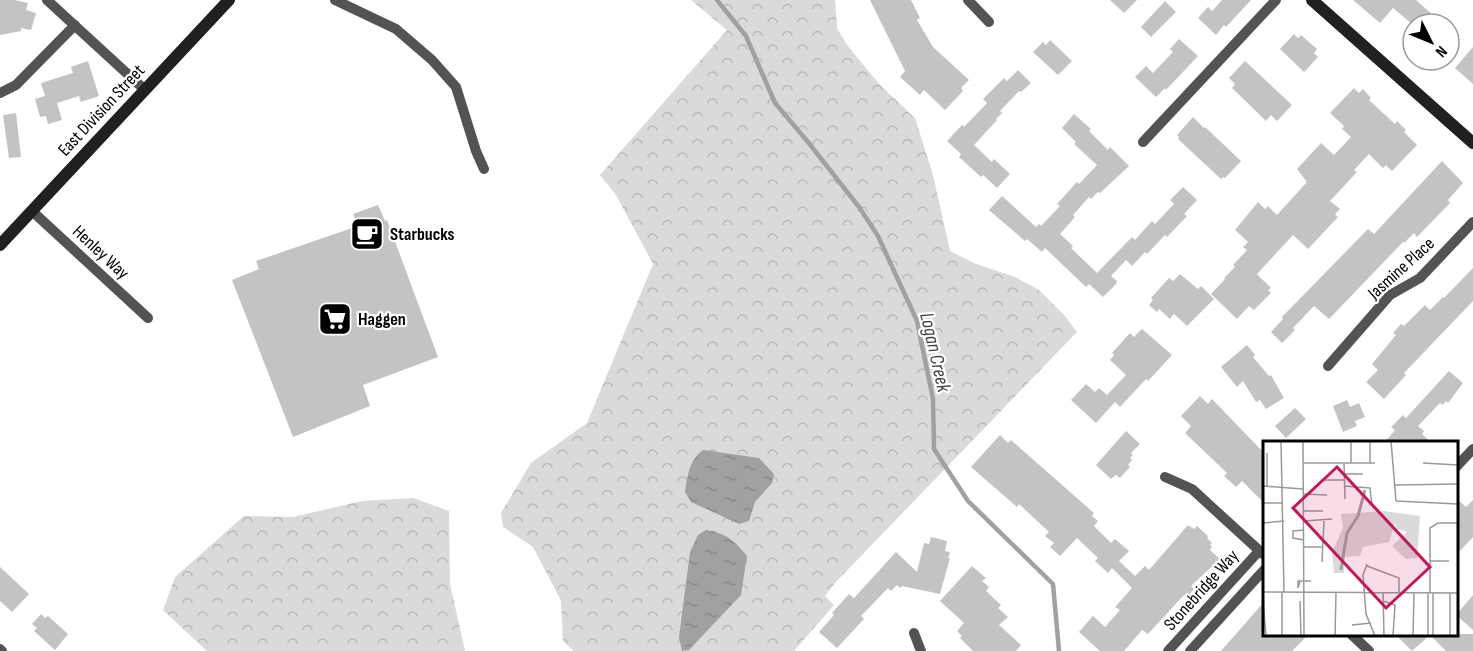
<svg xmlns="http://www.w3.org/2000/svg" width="1473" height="651" font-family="'Sofia Sans Condensed',sans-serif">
<defs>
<pattern id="forest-crowns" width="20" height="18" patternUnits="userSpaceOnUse" patternTransform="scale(1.5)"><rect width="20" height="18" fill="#dadada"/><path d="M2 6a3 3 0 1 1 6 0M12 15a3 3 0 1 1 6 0" fill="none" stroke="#b9b9b9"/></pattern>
<pattern id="water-ripples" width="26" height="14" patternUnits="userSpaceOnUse" patternTransform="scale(1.5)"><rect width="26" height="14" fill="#a1a1a1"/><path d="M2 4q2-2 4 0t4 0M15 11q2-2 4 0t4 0" fill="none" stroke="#898989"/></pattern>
</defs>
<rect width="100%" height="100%" fill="#fff"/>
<path fill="url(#forest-crowns)" d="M691 0H835L837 28 847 45 880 85 915 118 933 175 950 251 976 264 1015 277 1039 290 1065 316 1077 332 835 583 825 596 834 605 794 651H574L563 641 561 601 533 547 503 527 501 513 531 463 587 423 653 264 616 195 600 175 727 30Z
M413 498 449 511 450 584 465 651H207L163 610 175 577 244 516 293 517 362 501Z"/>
<path fill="url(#water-ripples)" d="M703 450 759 458 774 474 772 483 755 502 749 521 739 524 691 502 685 492C688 475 689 460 703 450Z
M706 530C727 534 734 540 747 556L741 595 689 650 682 651 679 637 690 552 698 535Z"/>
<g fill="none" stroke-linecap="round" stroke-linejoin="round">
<path stroke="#a1a1a1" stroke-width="4.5" d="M717 0 746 36 775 103 808 142 859 207 878 236 917 321 933 399 934 449 968 501 1053 584 1059 651"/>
</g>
<path fill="#c3c3c3" d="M0 0H14L28 3 26 10 36 13 31 30 21 28V31L0 35Z
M870 0H911L920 18 917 20 933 47 969 80 961 88 963 91 945 110 924 90 920 95 900 77 905 71Z
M1110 0H1137L1124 13Z
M1222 0H1251L1226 27 1224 25 1216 35 1198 18 1208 7 1212 11Z
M1353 0H1416L1443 24H1412L1393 8 1380 23Z
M1165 1 1176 12 1151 37 1141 27Z
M1294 34 1298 38 1301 35 1317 49 1314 53 1318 57 1304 72 1280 49Z
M1179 39 1198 56 1166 90 1165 88 1156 97 1135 77 1146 66 1153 73 1173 52 1170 49Z
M1050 40 1072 61 1058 75 1033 52 1043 42 1046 45Z
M1473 47V84L1455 68Z
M88 61 99 96 81 102 79 96 57 103 62 120 48 124 46 116 40 117 35 99 45 96 41 83 73 73 71 67Z
M1245 61 1292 105 1277 121 1271 115 1266 121 1232 88 1235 84 1229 78Z
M1018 70 1031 83 1021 92 1019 91 1000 111 1002 113 996 119 997 120 974 145 992 162 994 159 1010 174 997 188 983 175 981 177 959 157 961 154 947 141 962 125 964 127 987 103 983 99 1004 78 1007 81Z
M1354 88 1359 93 1363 89 1371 98 1369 100 1395 124 1397 121 1406 130 1404 132 1417 145 1392 171 1386 165 1383 168 1369 154 1354 170 1357 172 1330 201 1340 209 1335 214 1338 217 1308 249 1293 235 1257 274 1271 288 1268 290 1271 293 1254 310 1249 306 1237 319 1211 294 1225 279 1224 278 1235 267 1233 265 1247 250 1243 247 1248 242 1235 230 1258 202 1265 209 1268 206 1277 215 1307 182 1297 169 1321 143 1334 155 1351 137 1342 129 1344 126 1330 113Z
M16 113 21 157 9 158 3 115Z
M1074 114 1091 129 1089 131 1108 150 1110 147 1129 166 1100 193 1098 192 1091 199 1089 197 1073 215 1075 217 1060 234 1073 246 1071 248 1097 273 1132 237 1135 240 1152 221 1155 224 1174 204 1170 200 1183 187 1197 200 1184 214 1187 216 1167 237 1165 235 1147 254 1145 252 1132 266 1126 260 1111 276 1117 281 1116 284 1103 297 1089 284 1086 287 1045 248 1042 252 1027 239 1025 241 989 210 1002 196 1036 227 1039 224 1041 226 1060 206 1057 204 1077 182 1079 184 1097 165 1074 144 1076 142 1062 128Z
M1193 117 1204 128 1205 127 1241 161 1225 178 1223 177 1221 179 1178 139 1179 137 1177 135Z
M1442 161 1463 183 1448 200 1450 203 1417 237 1414 233 1404 243 1403 242 1329 319 1314 306 1293 328 1295 330 1282 343 1271 332 1283 319 1282 317 1368 229 1374 234Z
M378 205 385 221 387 220 438 357 363 385 370 406 293 437 232 280 259 269 256 261 358 226 353 214Z
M1473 268V301L1404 373 1406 375 1384 399 1366 382 1378 370 1372 364 1396 335 1393 333 1401 324 1404 326 1425 305 1430 310 1443 297 1444 298Z
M1180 274 1198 289 1201 286 1214 299 1187 326 1174 314 1170 319 1159 309 1157 312 1149 305 1153 300 1151 298 1169 278 1173 281Z
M1142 329 1172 355 1148 381 1146 379 1120 407 1115 402 1096 423 1071 400 1086 384 1095 392 1099 388 1107 395 1126 375 1110 360 1114 355 1112 353 1130 333 1134 337Z
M1247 345 1255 355 1253 357 1269 376 1271 375 1284 398 1266 409 1260 400 1256 402 1243 381 1237 387 1221 367Z
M1449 371 1463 383 1448 403 1446 401 1443 405 1440 403 1418 426 1424 431 1422 434 1431 442H1385L1395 430 1391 427 1403 415 1406 418Z
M1200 396 1208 404 1212 399 1264 453V503L1242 481 1236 487 1224 476 1227 473 1185 433 1191 426 1181 416Z
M1347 400 1350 407 1359 403 1365 417 1355 421 1357 426 1343 432 1333 406Z
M1295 408 1306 419 1286 438 1275 426Z
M1126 431 1140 444 1131 453 1133 455 1130 458 1132 460 1128 465 1130 467 1120 478 1116 475 1111 479 1096 465Z
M1000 435 1008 443 1011 440 1094 513 1092 516 1098 521 1094 526 1111 543 1115 539 1129 551 1119 561 1135 576 1145 566 1149 570 1188 525 1194 529 1197 526 1208 536 1207 538 1212 543 1210 545 1212 547 1210 550 1220 559 1191 586 1194 589 1187 597 1184 595 1148 634 1142 630 1124 651H1100L1079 632 1093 616 1105 627 1120 610 1115 607 1132 588 1112 568 1108 573 1095 561 1098 558 1077 538 1060 556 1050 547 1054 543 1045 536 1049 532 1019 504 1017 507 971 467Z
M1456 498 1466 507 1473 500V537L1456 555Z
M931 537 947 541 945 551 950 552 948 558H950L940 594 902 586 900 588 897 585 891 591 888 588 861 616 864 619 837 648 819 632 834 615 832 613 849 594 854 598 896 552 917 572 924 543 929 544Z
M972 566 986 578 982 581 989 587 986 591 1001 605 998 608 1008 617 999 625 1021 645 1016 651H973L960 638 962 636 957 631 964 623 940 601Z
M0 567 29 594 12 612 0 601Z
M1473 595V630L1456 615Z
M1264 602V634H1309L1292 651H1221Z
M41 614 45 618 48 616 68 634 55 650 34 631 37 628 32 624Z
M1395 634H1473V651H1446L1430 635 1412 651Z"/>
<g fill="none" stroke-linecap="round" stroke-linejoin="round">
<path stroke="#535353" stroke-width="10" d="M47 0 145 90
M335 0 396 29 432 60 456 87 476 151 484 169
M968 0 989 22
M0 93 16 85 75 25
M1143 142 1276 0
M32 211 148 318
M1328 366 1390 295 1420 278 1473 222
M1456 467 1473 449
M1165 477 1192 489 1263 554
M914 633 921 651
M1351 634 1369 651
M0 649 2 651
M1168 651 1259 551
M1190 651 1264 570"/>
<path stroke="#202020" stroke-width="12" d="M1312 0 1473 143
M0 245 229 0"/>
</g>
<defs>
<symbol id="cafe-square" viewBox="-11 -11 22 22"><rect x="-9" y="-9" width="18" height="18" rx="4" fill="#000" stroke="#fff"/><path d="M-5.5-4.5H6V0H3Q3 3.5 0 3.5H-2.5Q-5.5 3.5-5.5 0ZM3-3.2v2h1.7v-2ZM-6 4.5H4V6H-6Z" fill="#fff"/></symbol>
<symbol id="supermarket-square" viewBox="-11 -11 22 22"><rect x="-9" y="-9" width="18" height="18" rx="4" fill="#000" stroke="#fff"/><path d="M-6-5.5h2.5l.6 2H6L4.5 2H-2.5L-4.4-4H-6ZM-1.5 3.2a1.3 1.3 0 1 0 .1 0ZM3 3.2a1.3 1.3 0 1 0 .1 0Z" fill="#fff"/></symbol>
</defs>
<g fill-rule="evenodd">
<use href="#cafe-square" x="348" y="215" width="38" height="38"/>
<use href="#supermarket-square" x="316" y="300" width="38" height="38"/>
</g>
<g text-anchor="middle" stroke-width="4.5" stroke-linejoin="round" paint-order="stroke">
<g font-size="18" fill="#000" stroke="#fff">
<text transform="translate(101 110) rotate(-47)" y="6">East Division Street</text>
<text transform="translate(101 252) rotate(43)" y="6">Henley Way</text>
<text transform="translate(1401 268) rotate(-42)" y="6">Jasmine Place</text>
<text transform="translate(1201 590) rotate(-48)" y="6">Stonebridge Way</text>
</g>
<g font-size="18" font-weight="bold" fill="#000" stroke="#fff" text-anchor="start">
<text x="390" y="240">Starbucks</text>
<text x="358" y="325">Haggen</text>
</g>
<g font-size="20" font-style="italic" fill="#424242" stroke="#fff">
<text transform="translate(936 352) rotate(77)" y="7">Logan Creek</text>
</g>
</g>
<g transform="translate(1263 441)">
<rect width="195" height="195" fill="#fff"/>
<path d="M121 70 157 75 154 117 143 118 131 107 130 104 144 91 134 88 132 82 126 101 100 106 97 115 80 116 81 132H71L69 112 80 87 78 73Z" fill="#dadada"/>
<path fill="none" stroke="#a1a1a1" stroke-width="3" d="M78 129 84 92 95 75 102 49"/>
<path fill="none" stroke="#999" stroke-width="1.5" d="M18 0 21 151M40 0 41 195M88 0V22M107 0V22M128 0 133 60M4 12V45M40 22H112M81 22 82 58M160 22 195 24M81 33H100M60 39H81M132 44 195 43M0 45 40 48M81 45 107 47 109 65M40 53 64 54M133 60 195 63M0 62H20M40 70H60M41 80 69 78M0 82 21 80M41 89 30 90V97L41 99M41 106H59M167 120H186M59 121 61 80M104 123 100 134 103 173 112 195M104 125 136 137V151M37 140 35 147V140H48M0 151 195 152M19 151V195M120 151 121 195M165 152V195M167 152V87L175 82H195M170 152V195M187 152V195M0 160 3 195M37 160 38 195M120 160 132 164 130 195M89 184 108 182M72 195 73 151M150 195 151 151"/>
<path fill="#c2185b" fill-opacity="0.15" stroke="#c2185b" stroke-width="3" d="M74 26 167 126 123 167 30 67Z"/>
<rect width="195" height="195" fill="none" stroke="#000" stroke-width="3"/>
</g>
<g transform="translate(1431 42) rotate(133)"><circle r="28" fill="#ffffff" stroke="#999999" stroke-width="1.5"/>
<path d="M0-4.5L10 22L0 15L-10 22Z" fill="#000000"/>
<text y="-9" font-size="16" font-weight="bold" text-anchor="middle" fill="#000000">N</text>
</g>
</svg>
